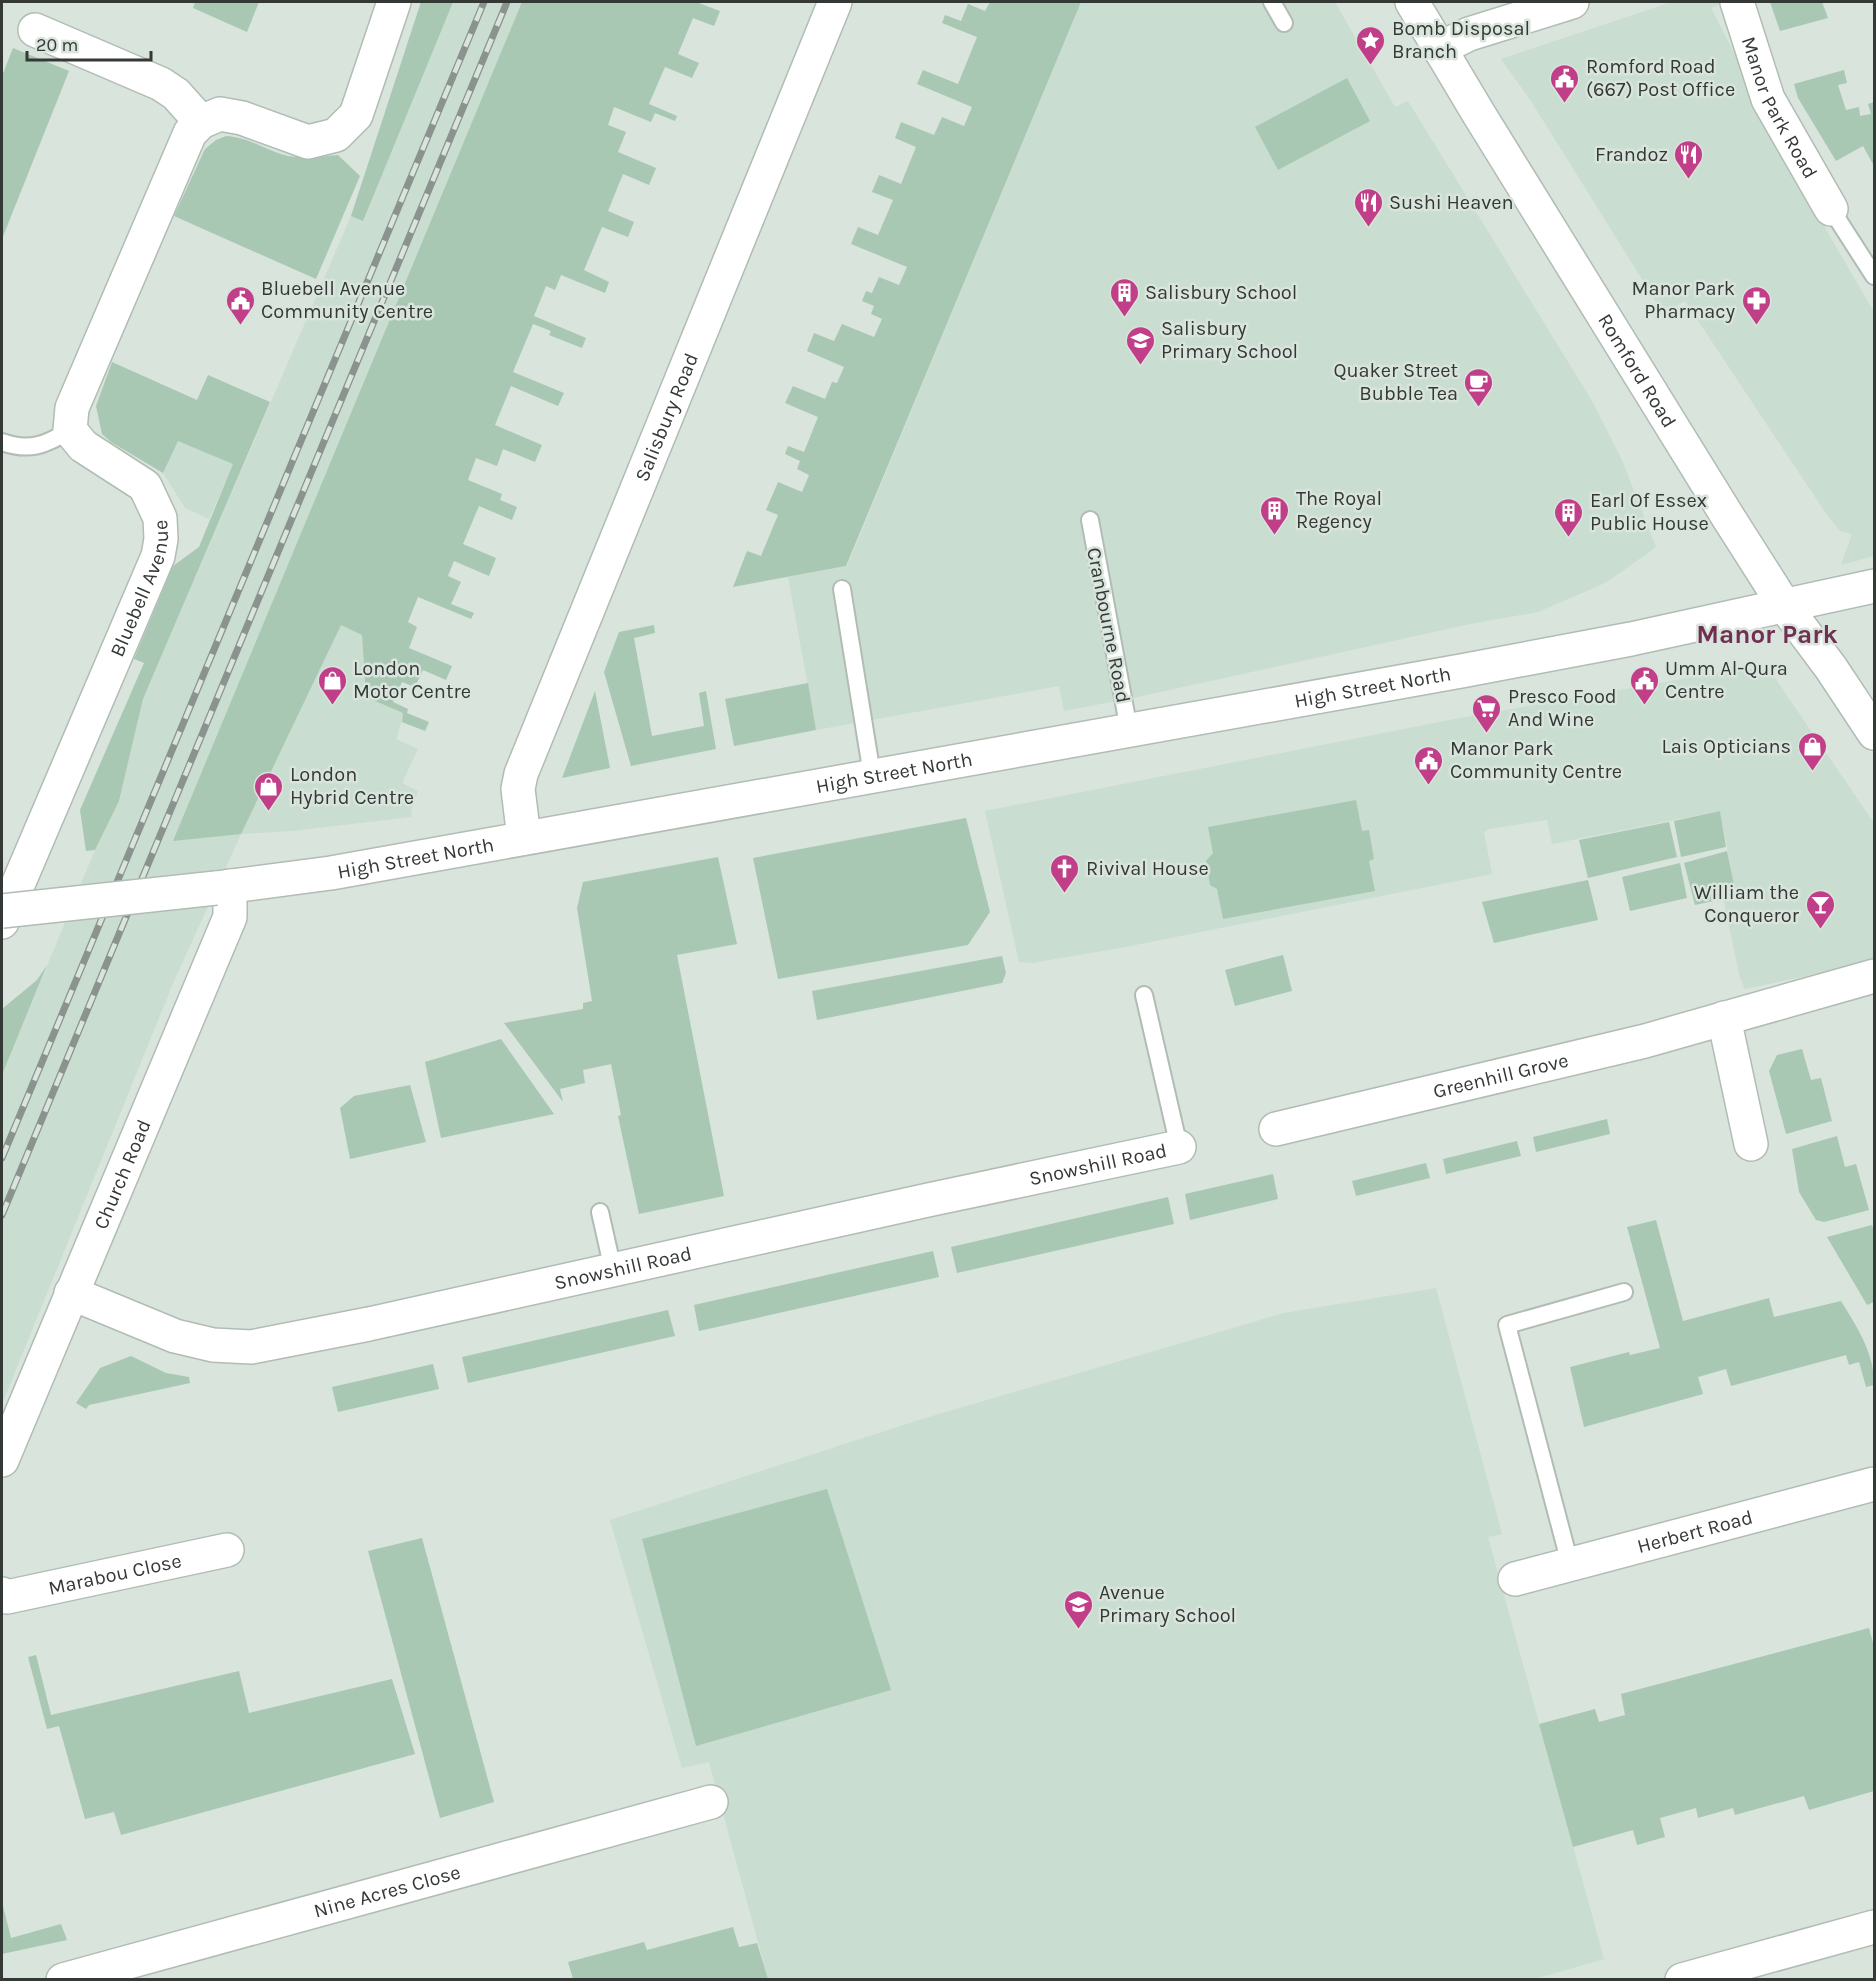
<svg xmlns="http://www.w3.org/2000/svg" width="1876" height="1981" font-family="Karla,sans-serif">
<rect width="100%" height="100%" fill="#d8e4dc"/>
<path fill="#c9ddd0" d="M421 2H594L342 625 362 634 366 697 404 713 396 739 418 749 402 783 418 791 412 808 411 817 292 831 241 834 174 981 2 1404V1075L95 850 119 801 143 699 351 216Z
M1081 2H1335L1395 107 1408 101 1592 401 1622 460 1656 547 1607 582 1538 612 1470 624 1142 696 1064 711 1059 686 816 730 788 577 847 566Z
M1672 2H1718L1720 4 1711 8 1817 214 1874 312V556L1841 565 1852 534 1840 531 1827 515 1685 301 1663 313 1531 101 1501 59Z
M178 440 234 463 209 519 185 508 163 473Z
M1745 668 1762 671 1775 678 1874 823V962L1745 989 1740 978 1721 888 1734 883 1720 811 1552 844 1547 820 1489 829 1484 832 1492 874 1120 948 1032 963 1019 962 985 811 1460 718Z
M1436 1288 1502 1534 1488 1537 1604 1959 1531 1980 768 1979 709 1762 682 1768 610 1520 922 1419 1284 1313Z"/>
<path fill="#a9c8b3" d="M195 2H259L247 32 193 8Z
M421 2H453L363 221 351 216Z
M522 2H696L720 11 714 26 693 18 678 54 699 63 692 78 665 67 649 104 677 116 675 121 655 113 651 122 614 107 608 125 626 132 618 152 656 168 649 185 623 174 608 211 634 222 628 237 602 227 584 270 609 282 605 293 561 275 555 290 546 286 534 316 586 338 582 348 549 335 551 331 533 324 513 372 564 393 558 406 511 386 495 425 542 445 535 462 503 449 497 466 476 458 468 480 502 494 500 500 517 507 512 520 479 506 463 544 496 558 489 576 454 561 448 576 461 582 451 604 474 613 471 619 418 597 408 622 417 627 409 648 452 666 446 680 423 670 415 687 402 682 393 702 408 709 407 713 429 722 425 731 402 722 403 713 366 697 362 635 341 625 241 834 173 841Z
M990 2H1081L846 566 733 587 747 551 761 556 778 515 766 510 778 482 802 492 809 475 797 469 800 461 785 454 788 446 804 452 818 417 785 403 793 386 825 399 832 382 837 383 844 367 807 351 814 333 834 341 842 324 874 337 882 319 871 314 874 306 862 301 866 291 872 293 879 277 899 285 907 267 851 244 858 227 878 235 893 200 872 192 879 175 901 184 916 147 895 138 901 122 934 135 942 117 964 126 972 107 917 84 923 70 958 84 977 37 942 23 945 15 961 21 968 4 985 11Z
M1770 2H1822L1828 18 1780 31Z
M13 48 69 71 2 239V76Z
M1844 70 1847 83 1838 85 1846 110 1859 107 1860 116 1871 114 1868 104 1874 102V166L1863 146 1836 161 1798 98 1794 84Z
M1347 78 1370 121 1278 170 1255 127Z
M226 136C247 137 262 148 281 154 300 160 318 157 338 155L360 176 316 279 174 216 205 149 216 140Z
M112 362 197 400 208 375 270 402 143 699 119 801 95 850 86 851 80 810 144 663 134 659 173 566 199 547 233 464 178 441 163 473 111 442 102 434 96 406Z
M654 625 655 633 634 638 652 736 704 726 699 693 706 691 716 749 631 766 604 672 619 632Z
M808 683 816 730 734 746 725 699Z
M595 691 610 768 562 778Z
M1356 800 1362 831 1369 830 1374 859 1369 861 1375 891 1223 919 1217 889 1210 885 1206 861 1213 853 1208 827Z
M1720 811 1726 847 1681 857 1674 821Z
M966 818 990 912 968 945 778 979 753 858Z
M1669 822 1677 857 1588 878 1579 840Z
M1727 851 1734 884 1721 888 1723 899 1695 905 1684 863Z
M718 857 737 944 677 955 724 1196 639 1214 618 1116 621 1115 611 1064 583 1070 585 1083 560 1089 563 1102 504 1023 583 1009V1003L592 1001 577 908 583 882Z
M1680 863 1687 898 1630 911 1622 877Z
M1588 880 1598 920 1494 943 1482 902Z
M1283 955 1292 991 1235 1006 1225 970Z
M1002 956 1006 973 1002 983 817 1020 812 991Z
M47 965 2 1075V1009L37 980Z
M501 1039 554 1114 441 1138 425 1062Z
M1802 1049 1811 1080 1821 1078 1832 1121 1786 1134 1769 1071 1777 1055Z
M410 1085 426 1142 350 1159 340 1108 354 1096Z
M1607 1119 1610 1134 1536 1152 1533 1137Z
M1837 1136 1845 1167 1856 1164 1869 1210 1824 1222 1816 1220 1799 1192 1792 1149Z
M1517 1141 1521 1156 1446 1174 1443 1159Z
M1426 1163 1430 1178 1356 1196 1352 1181Z
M1273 1174 1278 1199 1190 1220 1185 1194Z
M1168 1197 1174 1224 957 1273 951 1247Z
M1656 1220 1683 1321 1769 1298 1774 1317 1841 1301C1856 1325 1875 1354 1874 1385L1866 1387 1859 1362 1849 1365 1846 1355 1731 1386 1726 1369 1698 1377 1703 1394 1584 1427 1570 1367 1629 1352 1630 1355 1660 1348 1627 1227Z
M1872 1225 1874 1233V1302L1867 1305 1827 1237Z
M933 1251 939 1277 699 1331 694 1305Z
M668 1310 675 1336 468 1383 462 1357Z
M131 1356 166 1373 189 1377 190 1383 89 1405 86 1409 76 1403 100 1368Z
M433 1364 439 1389 338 1412 332 1387Z
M827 1489 891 1690 696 1746 642 1539Z
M422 1538 494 1802 440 1818 368 1551Z
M1869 1628 1874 1647V1791L1809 1810 1804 1796 1735 1815 1733 1808 1698 1818 1696 1808 1660 1818 1665 1837 1637 1845 1633 1830 1573 1847 1539 1724 1595 1709 1599 1722 1625 1715 1621 1694Z
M36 1655 51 1715 239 1671 249 1713 392 1679 415 1754 121 1835 114 1812 85 1819 59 1726 47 1729 28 1657Z
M2 1902 11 1938 61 1924 67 1940 2 1954Z
M733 1927 739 1947 757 1943 768 1979H573L568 1962 644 1942 647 1950Z"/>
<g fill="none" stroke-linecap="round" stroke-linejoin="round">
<defs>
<path id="lane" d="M1272 2 1284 23
M1831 209 1874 276
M2 442C29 452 46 445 70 430
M1090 520 1129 730
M842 589 872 775
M1144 995 1179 1147
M600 1212 613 1270
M1570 1564 1507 1325 1624 1292"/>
<g id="street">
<path id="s1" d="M1737 2 1768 99 1831 209"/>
<path d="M35 30 161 84 176 94 201 122"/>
<path d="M1439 49 1469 34 1572 2"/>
<path id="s2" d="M524 838 518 789 521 774 835 2"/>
<path id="s3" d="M2 922 158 556 161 539 160 518 145 486 83 446 70 430 72 408 190 133 201 122 220 114 242 118 308 142 336 135 356 115 394 2"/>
<path d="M1724 1018 1751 1144"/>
<path id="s4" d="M1276 1129 1645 1041 1874 976"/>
<path id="s5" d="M71 1293 175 1336 213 1345 251 1347 369 1324 928 1200 1179 1147"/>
<path id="s6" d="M2 1460 230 917V886"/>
<path id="s7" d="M1515 1579 1874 1484"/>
<path id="s8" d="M2 1594 7 1597 227 1550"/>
<path id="s9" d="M63 1980 711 1802"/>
<path d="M1682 1980 1874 1927"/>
</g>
<g id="primary">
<path id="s10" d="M1412 2 1477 111 1728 517 1784 605 1831 668 1874 733"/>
<path id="s11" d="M216 888 331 873 1461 671 1631 639 1874 586"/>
</g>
</defs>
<use href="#lane" stroke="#b1bcb4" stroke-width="20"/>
<use href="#street" stroke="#b1bcb4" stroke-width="36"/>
<use href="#primary" stroke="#b1bcb4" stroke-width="36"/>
<use href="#lane" stroke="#fff" stroke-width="16"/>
<use href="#street" stroke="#fff" stroke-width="33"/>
<use href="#primary" stroke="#fff" stroke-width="33"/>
<defs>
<path id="rail" d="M2 1158 484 2
M2 1215 507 2"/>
</defs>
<use href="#rail" stroke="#8a938d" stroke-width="7"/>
<use href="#rail" stroke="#d8e4dc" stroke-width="4.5" stroke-dasharray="14" stroke-linecap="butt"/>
<defs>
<path id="primary-bridge" d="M2 911 216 888"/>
</defs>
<use href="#primary-bridge" stroke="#b1bcb4" stroke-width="36" stroke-linecap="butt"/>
<use href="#primary-bridge" stroke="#fff" stroke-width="33"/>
</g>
<defs>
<symbol id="sight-pin" viewBox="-11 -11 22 30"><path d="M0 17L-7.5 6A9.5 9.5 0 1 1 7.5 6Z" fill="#c03f88" stroke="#d8e4dc"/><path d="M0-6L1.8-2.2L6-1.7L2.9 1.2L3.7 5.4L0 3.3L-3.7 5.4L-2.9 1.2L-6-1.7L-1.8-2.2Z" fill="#fff"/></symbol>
<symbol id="civic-pin" viewBox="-11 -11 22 30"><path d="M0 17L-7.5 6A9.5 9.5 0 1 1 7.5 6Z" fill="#c03f88" stroke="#d8e4dc"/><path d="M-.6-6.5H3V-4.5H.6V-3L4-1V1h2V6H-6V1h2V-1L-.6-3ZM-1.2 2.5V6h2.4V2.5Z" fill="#fff"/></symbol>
<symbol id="restaurant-pin" viewBox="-11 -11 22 30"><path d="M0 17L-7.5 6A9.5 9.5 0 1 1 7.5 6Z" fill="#c03f88" stroke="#d8e4dc"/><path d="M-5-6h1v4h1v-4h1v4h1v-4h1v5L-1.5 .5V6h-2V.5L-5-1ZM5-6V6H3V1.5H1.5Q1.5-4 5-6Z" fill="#fff"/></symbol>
<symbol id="building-pin" viewBox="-11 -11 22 30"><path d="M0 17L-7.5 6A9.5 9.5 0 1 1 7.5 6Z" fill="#c03f88" stroke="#d8e4dc"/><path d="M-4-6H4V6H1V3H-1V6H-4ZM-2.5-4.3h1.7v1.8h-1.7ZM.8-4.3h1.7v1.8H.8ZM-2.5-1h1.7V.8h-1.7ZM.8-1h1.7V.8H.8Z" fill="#fff"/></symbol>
<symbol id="pharmacy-pin" viewBox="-11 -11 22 30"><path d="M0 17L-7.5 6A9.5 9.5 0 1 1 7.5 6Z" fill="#c03f88" stroke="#d8e4dc"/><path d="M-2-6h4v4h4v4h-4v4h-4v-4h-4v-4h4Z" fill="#fff"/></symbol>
<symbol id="school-pin" viewBox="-11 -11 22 30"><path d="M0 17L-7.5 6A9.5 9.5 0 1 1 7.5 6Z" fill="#c03f88" stroke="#d8e4dc"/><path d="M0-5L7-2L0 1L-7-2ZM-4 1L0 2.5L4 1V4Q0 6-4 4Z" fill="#fff"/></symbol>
<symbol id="cafe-pin" viewBox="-11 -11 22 30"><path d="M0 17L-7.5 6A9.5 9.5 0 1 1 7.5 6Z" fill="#c03f88" stroke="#d8e4dc"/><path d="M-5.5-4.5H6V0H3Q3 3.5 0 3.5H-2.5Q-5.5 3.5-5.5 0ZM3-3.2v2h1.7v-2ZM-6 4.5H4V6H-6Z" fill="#fff"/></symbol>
<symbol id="shop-pin" viewBox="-11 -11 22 30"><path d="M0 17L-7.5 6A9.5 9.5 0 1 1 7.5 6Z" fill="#c03f88" stroke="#d8e4dc"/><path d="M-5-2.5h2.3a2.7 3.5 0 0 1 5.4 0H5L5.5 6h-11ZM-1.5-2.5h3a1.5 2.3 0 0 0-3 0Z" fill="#fff"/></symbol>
<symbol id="supermarket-pin" viewBox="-11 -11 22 30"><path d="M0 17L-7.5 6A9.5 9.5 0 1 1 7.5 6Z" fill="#c03f88" stroke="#d8e4dc"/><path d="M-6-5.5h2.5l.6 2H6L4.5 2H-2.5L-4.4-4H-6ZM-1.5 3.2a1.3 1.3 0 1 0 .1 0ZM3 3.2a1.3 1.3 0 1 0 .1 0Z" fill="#fff"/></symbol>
<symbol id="church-pin" viewBox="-11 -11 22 30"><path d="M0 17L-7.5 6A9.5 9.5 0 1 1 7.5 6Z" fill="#c03f88" stroke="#d8e4dc"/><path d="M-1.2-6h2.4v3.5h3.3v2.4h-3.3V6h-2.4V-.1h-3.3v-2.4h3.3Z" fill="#fff"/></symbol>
<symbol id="bar-pin" viewBox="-11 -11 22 30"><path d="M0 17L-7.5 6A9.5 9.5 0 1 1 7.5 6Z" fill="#c03f88" stroke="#d8e4dc"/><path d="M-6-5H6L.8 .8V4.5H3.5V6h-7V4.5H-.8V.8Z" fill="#fff"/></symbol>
</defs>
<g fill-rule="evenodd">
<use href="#sight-pin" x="1354" y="24" width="33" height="45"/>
<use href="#civic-pin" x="1548" y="62" width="33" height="45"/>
<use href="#restaurant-pin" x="1672" y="138" width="33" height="45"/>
<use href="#restaurant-pin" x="1352" y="186" width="33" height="45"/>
<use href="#building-pin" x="1108" y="276" width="33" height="45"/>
<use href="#civic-pin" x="224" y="284" width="33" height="45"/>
<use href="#pharmacy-pin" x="1740" y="284" width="33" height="45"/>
<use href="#school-pin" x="1124" y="324" width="33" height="45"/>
<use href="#cafe-pin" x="1462" y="366" width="33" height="45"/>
<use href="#building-pin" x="1258" y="494" width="33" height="45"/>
<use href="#building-pin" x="1552" y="496" width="33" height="45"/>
<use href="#shop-pin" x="316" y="664" width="33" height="45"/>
<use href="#civic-pin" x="1628" y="664" width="33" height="45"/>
<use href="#supermarket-pin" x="1470" y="692" width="33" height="45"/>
<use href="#shop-pin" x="1796" y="730" width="33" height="45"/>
<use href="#civic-pin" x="1412" y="744" width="33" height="45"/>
<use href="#shop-pin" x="252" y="770" width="33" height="45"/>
<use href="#church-pin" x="1048" y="852" width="33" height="45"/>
<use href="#bar-pin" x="1804" y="888" width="33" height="45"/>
<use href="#school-pin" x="1062" y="1588" width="33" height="45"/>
</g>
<g text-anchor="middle" stroke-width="5" stroke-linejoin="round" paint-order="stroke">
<g font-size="20" fill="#343936" stroke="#d8e4dc" text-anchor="start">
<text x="1392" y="35">Bomb Disposal<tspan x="1392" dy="23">Branch</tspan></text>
<text x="1586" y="73">Romford Road<tspan x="1586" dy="23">(667) Post Office</tspan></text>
<text x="1668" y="161" text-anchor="end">Frandoz</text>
<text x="1389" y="209">Sushi Heaven</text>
<text x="261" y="295">Bluebell Avenue<tspan x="261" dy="23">Community Centre</tspan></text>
<text x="1735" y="295" text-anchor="end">Manor Park<tspan x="1735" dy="23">Pharmacy</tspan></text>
<text x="1145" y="299">Salisbury School</text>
<text x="1161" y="335">Salisbury<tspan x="1161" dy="23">Primary School</tspan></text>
<text x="1458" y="377" text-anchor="end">Quaker Street<tspan x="1458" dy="23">Bubble Tea</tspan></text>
<text x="1296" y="505">The Royal<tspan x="1296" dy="23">Regency</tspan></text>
<text x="1590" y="507">Earl Of Essex<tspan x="1590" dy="23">Public House</tspan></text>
<text x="353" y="675">London<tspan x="353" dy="23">Motor Centre</tspan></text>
<text x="1665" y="675">Umm Al-Qura<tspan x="1665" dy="23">Centre</tspan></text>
<text x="1508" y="703">Presco Food<tspan x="1508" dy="23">And Wine</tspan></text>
<text x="1791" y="753" text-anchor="end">Lais Opticians</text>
<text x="1450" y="755">Manor Park<tspan x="1450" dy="23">Community Centre</tspan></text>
<text x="290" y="781">London<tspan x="290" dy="23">Hybrid Centre</tspan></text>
<text x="1086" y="875">Rivival House</text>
<text x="1799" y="899" text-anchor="end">William the<tspan x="1799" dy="23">Conqueror</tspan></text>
<text x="1099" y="1599">Avenue<tspan x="1099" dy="23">Primary School</tspan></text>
</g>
<g font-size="20" fill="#343936" stroke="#d8e4dc">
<text dy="7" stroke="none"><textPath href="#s1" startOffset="114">Manor Park Road</textPath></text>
<text dy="7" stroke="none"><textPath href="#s10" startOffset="432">Romford Road</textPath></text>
<text dy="7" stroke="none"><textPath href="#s2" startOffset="450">Salisbury Road</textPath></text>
<text dy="7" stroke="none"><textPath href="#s3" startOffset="362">Bluebell Avenue</textPath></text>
<text transform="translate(1109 625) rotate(79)" y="7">Cranbourne Road</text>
<text dy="7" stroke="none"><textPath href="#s11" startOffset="1174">High Street North</textPath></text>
<text dy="7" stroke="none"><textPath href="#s11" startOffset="688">High Street North</textPath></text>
<text dy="7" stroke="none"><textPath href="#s11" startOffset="202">High Street North</textPath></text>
<text dy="7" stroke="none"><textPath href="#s4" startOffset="231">Greenhill Grove</textPath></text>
<text dy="7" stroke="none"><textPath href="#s5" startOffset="1056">Snowshill Road</textPath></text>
<text dy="7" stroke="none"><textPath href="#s6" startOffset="310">Church Road</textPath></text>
<text dy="7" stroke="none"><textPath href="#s5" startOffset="570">Snowshill Road</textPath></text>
<text dy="7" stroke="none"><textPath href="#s7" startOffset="186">Herbert Road</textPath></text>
<text dy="7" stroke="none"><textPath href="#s8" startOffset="116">Marabou Close</textPath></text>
<text dy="7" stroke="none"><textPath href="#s9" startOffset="336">Nine Acres Close</textPath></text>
</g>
<g font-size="26" font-weight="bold" fill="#703052" stroke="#d8e4dc">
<text x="1767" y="643">Manor Park</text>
</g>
</g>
<rect width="1876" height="1981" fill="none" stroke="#343936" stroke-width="6"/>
<path d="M27 51v9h124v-9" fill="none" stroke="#343936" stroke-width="3"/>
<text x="36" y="51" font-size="18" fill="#343936" stroke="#d8e4dc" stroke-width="4.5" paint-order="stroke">20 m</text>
</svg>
